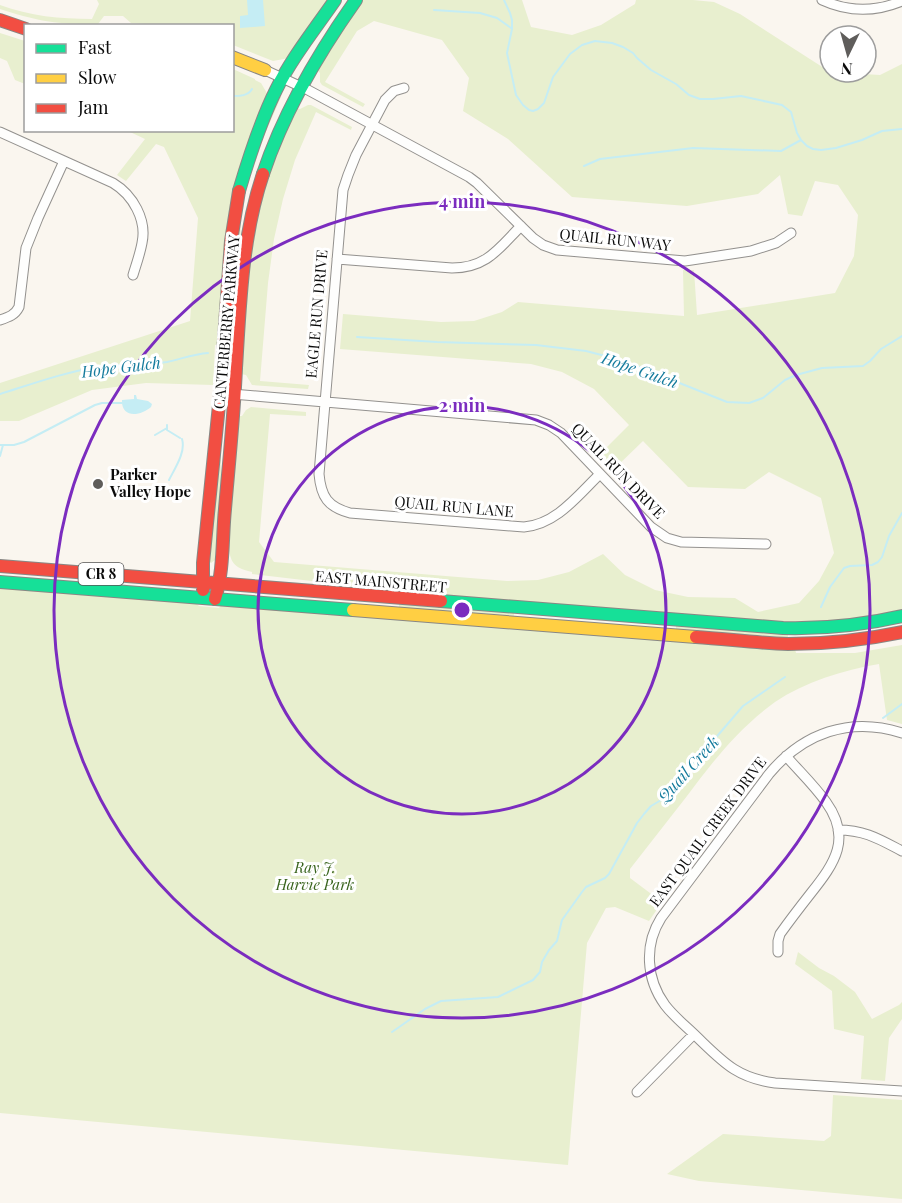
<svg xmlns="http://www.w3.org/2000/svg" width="902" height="1203" font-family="'Playfair Display',serif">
<rect width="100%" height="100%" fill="#faf6ef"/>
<path fill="#e8efcf" d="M97 0H329L289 58 273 61 233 45 232 26H172L131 23 123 16H104L98 24C59 25 37 21 0 9V5C30 16 60 19 92 19L99 4Z
M363 0H522L531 27 572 35 601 25 635 4 636 0H693L714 2 740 14 827 70 830 71V72L880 75 902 64V609C862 619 822 622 780 623L388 592 337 584 252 574V572C230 567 231 560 227 541L238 416H242L246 410 251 407 306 412V416L270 414 259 542 274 562 507 581 538 580 569 572 603 554 625 575 655 590 688 597 735 598 758 612 799 603 819 581 834 553 821 498 769 472 745 489 688 487 643 441 611 472 597 457 629 425 594 389 562 372 531 364 340 349 343 314 441 322 474 321 502 312 518 302 684 316 683 270H694L697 315 835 293 854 256 858 215 838 185 815 181 802 216 788 214 780 175 758 194 687 206 572 197 508 139 463 111 469 78 442 40 374 21 357 31 325 82 365 104 363 107 322 85 320 82V73L316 69 347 21Z
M0 33 25 41V84L15 80 7 61 0 58Z
M233 69 255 79V80L261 83 268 95C251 136 235 176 228 220L218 345H215L213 385 146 383 92 390 19 421H0V383L190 321 198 218 164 147 156 144 126 181 117 175 145 139 128 131 232 130Z
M279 97H281L257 152 247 186 241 211 240 263 233 336V284L239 209 257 148Z
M308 105H311L352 127 351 130 316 112 295 160 283 199 274 239 268 283 260 381 309 385 308 389 252 385 246 375 241 374C245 325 247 275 256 226 263 185 278 146 295 108L300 109Z
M221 412V487L215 560 211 563 209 561Z
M0 587 196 603 199 606 219 608 221 605 795 649 796 653H855L902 645V724L887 720 879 664C843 670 805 682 775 702 739 728 713 761 687 796 668 820 649 845 630 869V878L662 902 649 921 615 907 606 908 587 943 568 1165 0 1113Z
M399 603 514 612V618L399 608Z
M676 625 788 633V639L676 630Z
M798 952 819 968 834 976 855 992 872 1019 899 1005 902 1002V1019L889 1038 885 1081 861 1079 864 1036 834 1029 832 991 795 964Z
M833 1095 902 1100V1199L699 1181 667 1174 723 1134 824 1141 831 1136Z"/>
<path fill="#c5edf4" d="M247 0H263L265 26 240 28V16L248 15Z
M134 395H136L137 399 148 401 152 404 151 407C141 416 121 419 122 400L134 399Z"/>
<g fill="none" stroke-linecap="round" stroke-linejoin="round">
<path stroke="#c5edf4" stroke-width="2" d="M504 0 510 13 512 20V29L507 53 516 95 523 105 529 110 533 111 538 109 544 103 553 77 570 54 582 45 595 41 612 43 623 47 633 53 637 58 651 70 676 84 689 95 700 99H713L741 96 782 105 791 112 797 133 801 140 807 146 813 149 821 150 836 148 862 140 882 131 902 129
M434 10 480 13 497 18 511 28
M232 96C240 96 248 96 252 89
M584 166 600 159 693 148 781 151 801 140
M357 337 437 342 536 345 586 351 613 358 637 366 727 402 749 403 763 398 785 380 796 375 822 368 863 366 870 361 881 349 902 336
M136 374V364
M0 394C32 384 65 372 98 367 121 364 145 365 167 362 181 359 194 354 208 353
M167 425V430L180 438
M155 435 167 428
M0 445H14L24 442 95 405 102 403H122
M0 456 3 445
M169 480C175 468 186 452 182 439
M821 607 830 587 844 568 850 566 872 565 878 562 882 557 889 536 902 513
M883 718 902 704
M392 1032 425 1009 441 1001 498 997 533 980 540 972 542 962 549 950 557 941 562 920 582 892 586 887 605 878 609 874 637 823 644 814 651 806 668 796 694 763 743 706 785 677"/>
<defs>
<path id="street" d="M822 0C848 12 876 12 902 1
M265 70 308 90 469 177 477 183 533 238 543 245 557 250 685 261 751 251 776 243 791 233
M404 88 394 91 385 100 356 155 348 175 343 190 319 474C321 497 328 507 350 513L524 527C557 524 578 495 600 474
M0 132 113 183C133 195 147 220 142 243 140 254 136 265 133 275
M337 259 452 268C487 268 499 248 521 226
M0 320C9 317 15 315 19 307L26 248 38 218 64 161
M225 328 231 341 228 387 229 390 232 394 536 420 549 425 561 433 651 527 667 538 681 542 766 544
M902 733C850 716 803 733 769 774L661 918C644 945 646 979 665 1005 674 1017 687 1027 697 1037 723 1062 737 1078 775 1083L902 1091
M838 830C865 830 879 839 902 851
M778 952V941L780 934C790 920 800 907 811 893 835 863 852 838 826 802 814 785 799 771 786 756
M637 1092 694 1034"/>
<path id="fast" d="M263 174C284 111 317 55 356 0
M239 191C249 157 260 122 276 90 291 59 315 29 335 0
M0 582 353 610
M441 601 783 628C823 629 863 625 902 616"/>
<path id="slow" d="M232 57 265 70
M353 610 696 637"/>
<path id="jam" d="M0 20 26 29
M0 566 441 601
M203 590V563L220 395 231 241 239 191
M215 599C224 570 222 539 225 509 229 462 234 415 236 368 240 304 242 236 263 174
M696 637C727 639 757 643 788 644 826 644 864 640 902 632"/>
</defs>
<use href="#street" stroke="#93918e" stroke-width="11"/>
<use href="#fast" stroke="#898784" stroke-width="14"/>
<use href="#slow" stroke="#898784" stroke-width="14"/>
<use href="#jam" stroke="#898784" stroke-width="14"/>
<use href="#street" stroke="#fefefd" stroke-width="9"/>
<use href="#fast" stroke="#16e098" stroke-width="12"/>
<use href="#slow" stroke="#ffcf43" stroke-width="12"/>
<use href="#jam" stroke="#f24e42" stroke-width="12"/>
</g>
<g fill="none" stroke="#7b2cbf" stroke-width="3">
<circle cx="462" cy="610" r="204"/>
<circle cx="462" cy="610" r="408"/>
</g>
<circle fill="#5f5d5b" stroke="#fff" stroke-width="2" cx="98" cy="484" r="6"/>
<g text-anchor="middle" stroke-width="6" stroke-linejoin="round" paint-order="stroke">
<rect fill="#fff" stroke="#545454" stroke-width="1.5" x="78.5" y="563" width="45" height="22" rx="4.5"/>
<g font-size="14" font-weight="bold" fill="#0b0b0b">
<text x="101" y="579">CR 8</text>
</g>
<g font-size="15" fill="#0b0b0b" stroke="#fff">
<text transform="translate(615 240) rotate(6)" y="5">QUAIL RUN WAY</text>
<text transform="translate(317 314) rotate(-85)" y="5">EAGLE RUN DRIVE</text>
<text transform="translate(227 322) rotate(-85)" y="5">CANTERBERRY PARKWAY</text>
<text transform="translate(618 471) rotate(46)" y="5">QUAIL RUN DRIVE</text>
<text transform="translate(454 507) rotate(5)" y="5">QUAIL RUN LANE</text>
<text transform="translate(381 582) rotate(5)" y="5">EAST MAINSTREET</text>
<text transform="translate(708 832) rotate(-53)" y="5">EAST QUAIL CREEK DRIVE</text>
</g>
<g font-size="15" font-weight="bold" fill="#0b0b0b" stroke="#fff" text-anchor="start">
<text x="110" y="480">Parker<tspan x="110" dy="17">Valley Hope</tspan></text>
</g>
<g font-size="15" font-style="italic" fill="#38631c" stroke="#fff">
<text x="315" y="873">Ray J.<tspan x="315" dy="17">Harvie Park</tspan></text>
</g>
<g font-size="16" font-style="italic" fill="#157b9d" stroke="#fff">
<text transform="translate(121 367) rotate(-7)" y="6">Hope Gulch</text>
<text transform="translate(640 370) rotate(19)" y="6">Hope Gulch</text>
<text transform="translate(688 769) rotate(-48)" y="6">Quail Creek</text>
</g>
</g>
<circle cx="462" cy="610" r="9" fill="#7b2cbf" stroke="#fff" stroke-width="3"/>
<g font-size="18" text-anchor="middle" font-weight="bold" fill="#7b2cbf" stroke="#fff" stroke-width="6" stroke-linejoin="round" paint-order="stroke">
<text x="462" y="208">4 min</text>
<text x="462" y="412">2 min</text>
</g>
<rect x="24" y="24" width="210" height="108" fill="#ffffff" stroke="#9d9d9d" stroke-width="1.5"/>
<rect x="36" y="44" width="30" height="9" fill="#16e098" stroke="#9d9d9d" stroke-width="1.5"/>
<text x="78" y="54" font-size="18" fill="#0b0b0b">Fast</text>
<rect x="36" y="74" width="30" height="9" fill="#ffcf43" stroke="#9d9d9d" stroke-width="1.5"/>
<text x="78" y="84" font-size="18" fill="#0b0b0b">Slow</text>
<rect x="36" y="104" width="30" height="9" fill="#f24e42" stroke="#9d9d9d" stroke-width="1.5"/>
<text x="78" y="114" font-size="18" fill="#0b0b0b">Jam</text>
<g transform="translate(848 54) rotate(185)"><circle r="28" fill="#ffffff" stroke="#9d9d9d" stroke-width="1.5"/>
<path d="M0-4.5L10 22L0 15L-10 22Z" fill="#5f5d5b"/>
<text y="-9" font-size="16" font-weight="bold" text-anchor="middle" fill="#0b0b0b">N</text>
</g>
</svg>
